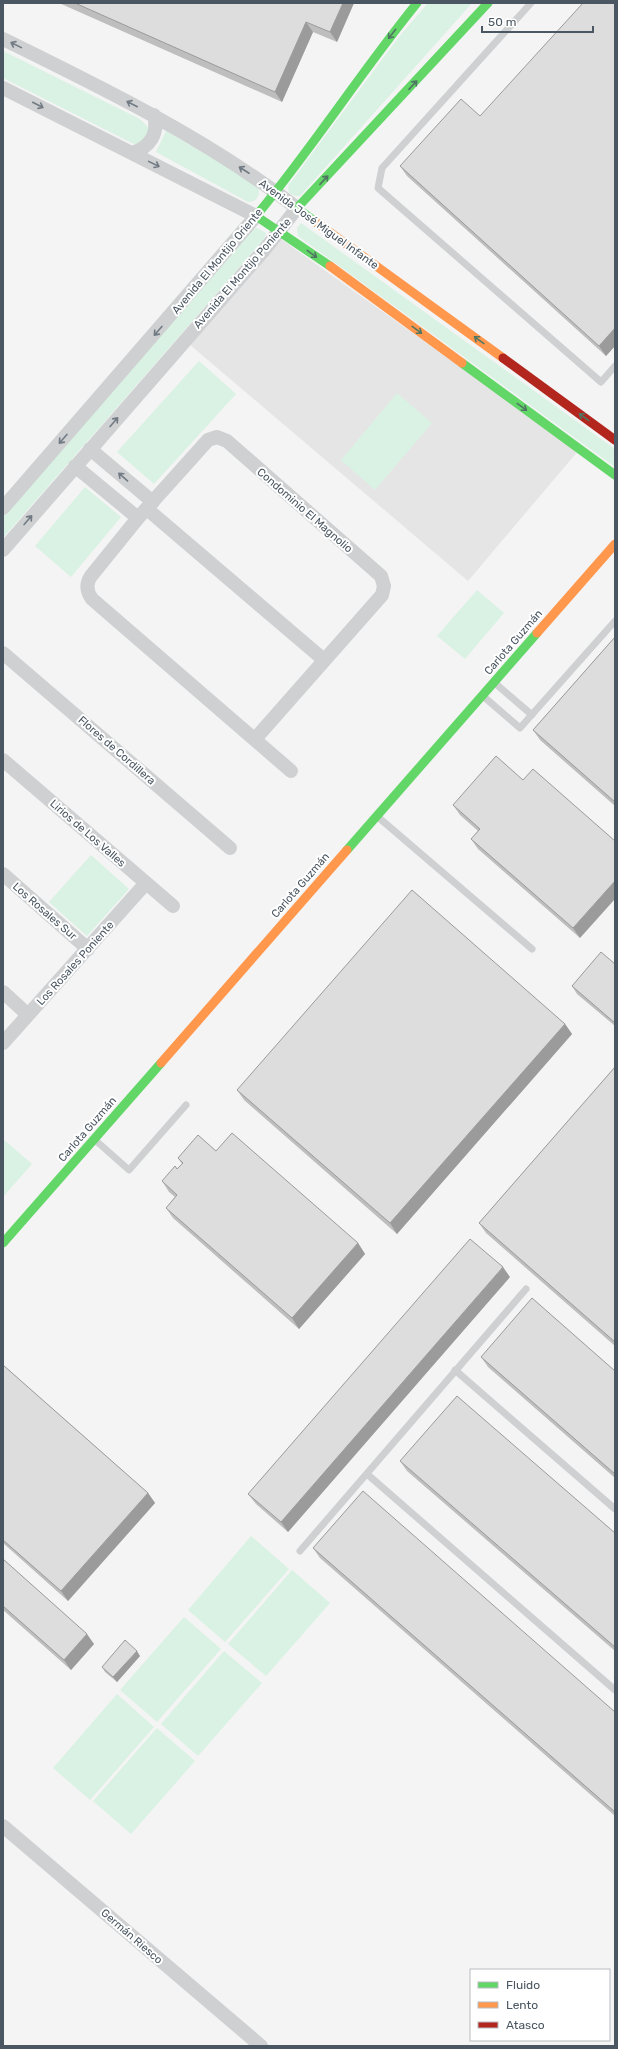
<svg xmlns="http://www.w3.org/2000/svg" width="618" height="2049" font-family="Rubik,sans-serif">
<rect width="100%" height="100%" fill="#f4f4f4"/>
<path fill="#e6e5e6" d="M281 239 578 451 468 581 189 344Z"/>
<path fill="#d9f2e3" d="M428 3H472L300 196H295L289 193 288 186 398 38Z
M3 51 140 119 148 127 149 133 141 143 134 144 3 78Z
M166 131 258 185C261 195 257 202 248 202L156 152Z
M301 223 615 449V467L298 236 297 228Z
M257 228 266 233 264 239 3 538V517L254 229Z
M199 361 236 394 154 484 117 452Z
M397 393 432 423 375 490 341 460Z
M85 487 121 517 71 577 35 546Z
M477 590 504 613 465 659 437 636Z
M91 855 129 889 87 936 49 902Z
M3 1139 32 1164 3 1197Z
M251 1536 289 1569 225 1642 188 1610Z
M292 1570 330 1603 266 1676 228 1644Z
M184 1617 221 1649 157 1722 120 1690Z
M224 1651 262 1683 198 1756 161 1724Z
M117 1694 154 1727 90 1800 53 1768Z
M157 1728 195 1761 131 1834 93 1801Z"/>
<g fill="none" stroke-linecap="round" stroke-linejoin="round">
<path stroke="#ced0d2" stroke-width="7" d="M531 3 382 168 378 188 601 382 615 366
M496 684 532 715
M483 696 520 728 615 621
M378 817 532 949
M94 1139 129 1170 186 1105
M455 1370 615 1509
M367 1474 615 1690
M300 1551 526 1289"/>
<path stroke="#ced0d2" stroke-width="14" d="M3 39C105 89 207 139 297 208L265 249 3 550
M3 88 256 216 3 508
M132 153C150 147 159 134 154 115
M90 449 153 502
M75 466 138 518
M147 509 324 660
M3 653 230 848
M255 739 382 595 384 586 381 576 227 441 217 437 208 440 138 518 91 576C86 583 86 591 92 599L291 771
M3 760 173 906
M3 874 88 949
M3 992 28 1015
M3 1043 146 883
M3 1826 261 2046"/>
<path stroke="#63d668" stroke-width="9" d="M317 223 297 208 488 3
M330 266 256 216C313 147 361 72 417 3
M462 363 615 475
M347 850 537 633
M3 1243 161 1063"/>
<path stroke="#ff974d" stroke-width="9" d="M317 223 503 358
M330 266 462 363
M537 633 615 544
M161 1063 347 850"/>
<path stroke="#b3261e" stroke-width="9" d="M503 358 615 440"/>
</g>
<path fill="#bebebf" d="M59 3H354L337 42 313 32 282 102Z
M615 3V346L606 356 407 176 400 166 480 116Z
M615 637V806L540 740 533 730Z
M523 780 580 938 478 849 471 839 478 831 460 815 453 805Z
M615 964V1026L577 994 572 986Z
M565 1024 572 1034 397 1234 244 1100 237 1090Z
M615 1067V1346L486 1233 479 1223Z
M216 1151 358 1243 365 1254 299 1329 173 1218 166 1208 175 1197 169 1192 162 1181 177 1169 182 1164 178 1158Z
M510 1277 288 1532 256 1504 248 1494Z
M481 1357 615 1371V1478L488 1367Z
M3 1365 148 1493 155 1503 68 1601 3 1543Z
M400 1461 615 1533V1651L407 1471Z
M313 1548 615 1712V1816L320 1558Z
M3 1559 94 1644 71 1670 3 1610Z
M140 1656 117 1682 105 1672 102 1667Z"/>
<path fill="#9b9b9b" d="M343 3H354L337 42 330 32Z
M306 22 313 32 282 102 275 92Z
M615 328V346L606 356 599 346Z
M615 881V899L580 938 573 928Z
M565 1024 572 1034 397 1234 390 1223Z
M358 1243 365 1254 299 1329 292 1318Z
M503 1267 510 1277 288 1532 281 1522Z
M148 1493 155 1503 68 1601 61 1591Z
M87 1634 94 1644 71 1670 64 1660Z
M137 1651 140 1656 117 1682 113 1677Z"/>
<path fill="#ddddde" stroke="#9b9b9b" d="M75 3H343L330 32 306 22 275 92Z
M583 3H615V328L599 346 400 166 461 99 480 116Z
M615 637V802L533 730Z
M496 756 523 780 533 769 615 841V881L573 928 471 839 480 829 453 805Z
M412 890 565 1024 390 1223 237 1090Z
M601 952 615 964V1023L572 986Z
M615 1067V1342L479 1223Z
M232 1133 358 1243 292 1318 166 1208 177 1195 162 1181 175 1166 177 1169 183 1163 178 1158 198 1135 216 1151Z
M470 1239 503 1267 281 1522 248 1494Z
M532 1298 615 1371V1474L481 1357Z
M3 1365 148 1493 61 1591 3 1540Z
M457 1396 615 1533V1647L400 1461Z
M363 1491 615 1712V1812L313 1548Z
M3 1559 87 1634 64 1660 3 1606Z
M125 1640 137 1651 113 1677 102 1667Z"/>
<defs><path id="oneway-shaft" d="M-6 0H5M1.5-3L5.5 0L1.5 3" fill="none" stroke-width="1.6" stroke-linecap="round" stroke-linejoin="round"/></defs>
<g stroke="#507663">
<use href="#oneway-shaft" transform="translate(392 34) rotate(128)"/>
<use href="#oneway-shaft" transform="translate(413 85) rotate(-47)"/>
<use href="#oneway-shaft" transform="translate(324 180) rotate(-47)"/>
<use href="#oneway-shaft" transform="translate(312 254) rotate(36)"/>
<use href="#oneway-shaft" transform="translate(417 330) rotate(36)"/>
<use href="#oneway-shaft" transform="translate(479 340) rotate(-144)"/>
<use href="#oneway-shaft" transform="translate(522 407) rotate(36)"/>
<use href="#oneway-shaft" transform="translate(584 417) rotate(-144)"/>
</g>
<g stroke="#727b83">
<use href="#oneway-shaft" transform="translate(16 45) rotate(-154)"/>
<use href="#oneway-shaft" transform="translate(132 104) rotate(-153)"/>
<use href="#oneway-shaft" transform="translate(38 105) rotate(27)"/>
<use href="#oneway-shaft" transform="translate(154 164) rotate(26)"/>
<use href="#oneway-shaft" transform="translate(244 170) rotate(-147)"/>
<use href="#oneway-shaft" transform="translate(158 331) rotate(131)"/>
<use href="#oneway-shaft" transform="translate(114 422) rotate(-49)"/>
<use href="#oneway-shaft" transform="translate(63 439) rotate(131)"/>
<use href="#oneway-shaft" transform="translate(123 477) rotate(-139)"/>
<use href="#oneway-shaft" transform="translate(28 520) rotate(-49)"/>
</g>
<g text-anchor="middle" stroke-width="4" stroke-linejoin="round" paint-order="stroke">
<g font-size="11" fill="#4a5661" stroke="#fff">
<text transform="translate(319 224) rotate(36)" y="4">Avenida José Miguel Infante</text>
<text transform="translate(217 261) rotate(-50)" y="4">Avenida El Montijo Oriente</text>
<text transform="translate(242 273) rotate(-49)" y="4">Avenida El Montijo Poniente</text>
<text transform="translate(305 510) rotate(41)" y="4">Condominio El Magnolio</text>
<text transform="translate(513 642) rotate(-49)" y="4">Carlota Guzmán</text>
<text transform="translate(117 750) rotate(41)" y="4">Flores de Cordillera</text>
<text transform="translate(88 833) rotate(41)" y="4">Lirios de Los Valles</text>
<text transform="translate(300 885) rotate(-49)" y="4">Carlota Guzmán</text>
<text transform="translate(45 911) rotate(41)" y="4">Los Rosales Sur</text>
<text transform="translate(75 963) rotate(-48)" y="4">Los Rosales Poniente</text>
<text transform="translate(87 1129) rotate(-49)" y="4">Carlota Guzmán</text>
<text transform="translate(132 1936) rotate(41)" y="4">Germán Riesco</text>
</g>
</g>
<rect width="618" height="2049" fill="none" stroke="#4a5661" stroke-width="8"/>
<rect x="470" y="1969" width="140" height="72" fill="#ffffff" stroke="#b7bbc0"/>
<rect x="478" y="1982" width="20" height="6" fill="#63d668" stroke="#b7bbc0"/>
<text x="506" y="1989" font-size="12" fill="#4a5661">Fluido</text>
<rect x="478" y="2002" width="20" height="6" fill="#ff974d" stroke="#b7bbc0"/>
<text x="506" y="2009" font-size="12" fill="#4a5661">Lento</text>
<rect x="478" y="2022" width="20" height="6" fill="#b3261e" stroke="#b7bbc0"/>
<text x="506" y="2029" font-size="12" fill="#4a5661">Atasco</text>
<path d="M482 26v6h111v-6" fill="none" stroke="#4a5661" stroke-width="2"/>
<text x="488" y="26" font-size="12" fill="#4a5661" stroke="#ffffff" stroke-width="3" paint-order="stroke">50 m</text>
</svg>
